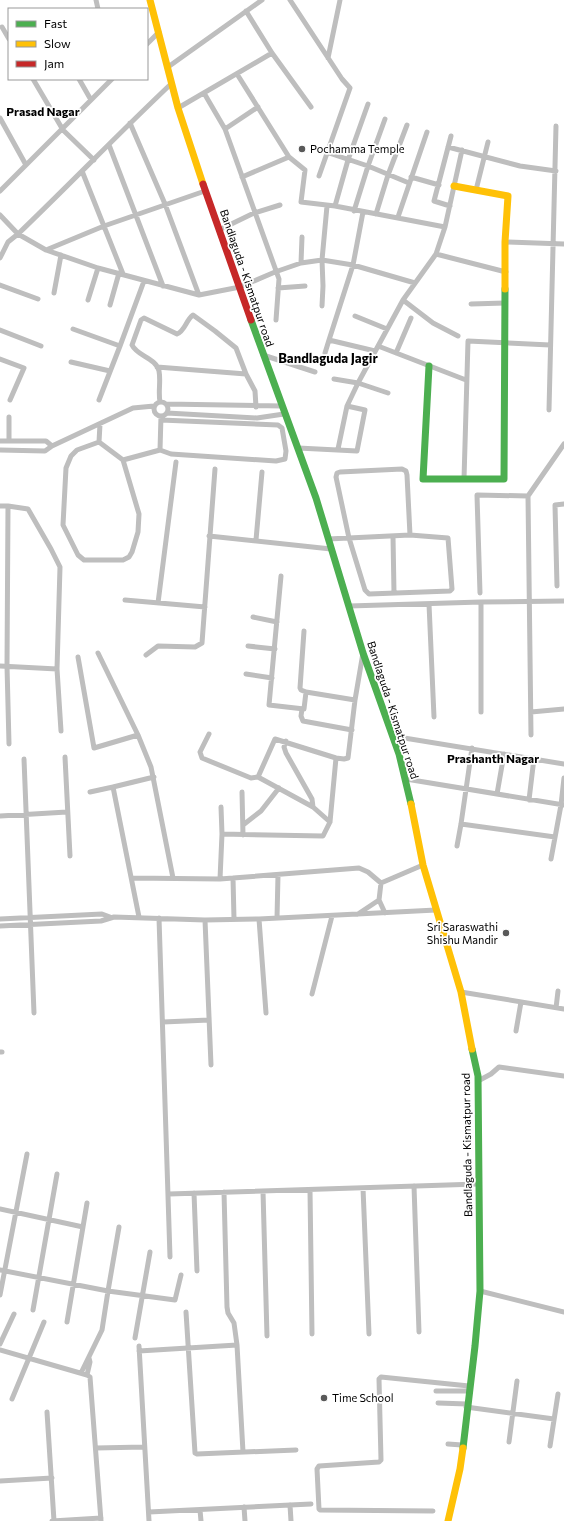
<svg xmlns="http://www.w3.org/2000/svg" width="564" height="1521" font-family="Commissioner,sans-serif">
<rect width="100%" height="100%" fill="#fff"/>
<g fill="none" stroke-linecap="round" stroke-linejoin="round">
<path stroke="#bebebe" stroke-width="5" d="M96 0 98 9
M290 0 342 79 350 88 319 176
M246 11 272 53 311 107
M2 27 9 39
M147 44 159 32
M328 58 340 0
M168 67 262 0
M237 74 289 157 305 170 301 202 335 206 445 227
M33 79 63 130 94 160
M79 79 91 100
M204 93 225 129
M258 107 225 129 279 279 276 320
M178 108 272 53
M0 118 26 165
M130 123 165 204 199 295
M109 145 163 286
M448 147 520 166 556 171
M326 152 368 166 409 183
M82 171 123 274
M242 177 289 157
M411 177 439 185
M476 190 488 142
M0 191 112 79
M335 206 348 160 368 104
M450 206 434 201 451 136
M354 211 368 166 385 119
M376 214 388 175 407 125
M0 215 18 234 46 250 98 268 199 295 240 287 275 272 301 263 322 260 353 265 415 283
M398 217 427 132
M219 230 254 213 280 205
M505 242 564 244
M46 250 104 226 205 191
M436 254 506 272
M0 258 8 242 18 234C70 184 120 132 172 83
M301 263 302 237
M0 285 38 299
M278 288 305 286
M54 293 61 255
M88 300 98 268
M403 300 433 323 458 336
M471 304 505 303
M110 305 119 273
M322 306 323 286 322 260 327 206
M355 316 387 329
M73 329 120 346
M0 330 41 346
M329 340 353 265 363 212
M378 346 466 380
M325 353 329 340 375 351
M396 353 411 318
M263 355 315 372
M0 359 24 368 10 400
M71 362 110 371
M157 367 246 374
M334 379 358 383 388 393
M99 400 120 346 144 281
M154 409a7 7 0 1 1 14 0a7 7 0 1 1-14 0Z
M160 402C158 392 161 381 159 371 156 358 137 356 132 345L141 320 144 318 177 334C185 331 186 320 193 315L215 331 236 348 246 374 255 391 256 407
M166 404 282 406
M549 410 556 126
M167 413 257 418 284 414
M161 416 160 450 171 454 276 461 285 459 286 451 282 428 278 425 161 420
M100 424 99 442 77 450 71 456 66 468 63 525 78 555 84 560H123L129 557 132 552 138 532 139 514 123 460 160 450
M0 441H46L52 446
M9 441V417
M99 442 123 460
M298 448 357 451 365 410 347 406
M338 449 347 406 358 383 403 300 436 254 445 227 462 150
M0 450 45 451 52 446 133 408 154 406
M464 479 468 341 550 345
M0 506H8L7 666 9 744
M8 506 28 509 51 549 60 567 57 669 61 731
M209 536 331 549
M393 536 394 593
M328 539 410 535 407 475 406 471 402 469 340 472 337 473 336 477 349 538 365 590 369 594 450 591 452 589 448 538 410 535
M256 540 262 472
M281 576 269 705 304 709 306 692 355 700
M557 586 555 505 564 504
M480 593 477 495 528 496
M125 600 205 607
M481 602V712
M158 603 176 462
M429 604 434 717
M349 606 481 602 564 601
M253 617 277 622
M304 631 300 688 301 690 306 692
M248 646 275 649
M98 653 138 735 151 767 173 878
M146 655 158 646 195 647 202 643 215 469
M78 657 94 748 138 735
M0 666 57 669
M246 674 272 678
M302 709 301 716 303 721 352 730
M531 712 564 709
M209 734 200 752 202 758 251 778 258 777 313 807 330 822
M531 735 528 496 564 444
M392 736 564 764
M286 741 284 747 286 753 312 799 313 807
M65 757 70 856
M24 759 34 1013
M258 777 275 739 336 758 344 759 348 758 355 700 363 653
M406 779 564 805
M90 792 113 787
M242 792 243 835
M497 794 504 754
M529 800 534 758
M0 816 67 812
M461 824 555 837
M243 825 261 811 279 788
M222 834 323 836 330 822 336 758
M457 846 461 824 472 748
M551 859 561 805 564 778
M132 878 220 879 359 868 368 872 381 883 423 865
M233 878 234 919
M220 879 222 834 221 807
M379 900 381 883
M358 914 379 900 385 913
M139 917 113 787 154 777
M159 918 170 1257
M277 918 278 875
M0 919 102 914 110 917
M259 919 266 1013
M205 920 211 1065
M0 926 101 921 114 917 205 920 259 919 436 910
M461 992 564 1009
M312 994 332 916
M556 1008 558 991
M163 1022 209 1020
M516 1031 521 1002
M0 1052H2
M478 1081 491 1074 499 1067 564 1076
M414 1186 419 1332
M363 1188 369 1334
M310 1190 312 1334
M263 1191 267 1336
M224 1192 227 1307 228 1313 234 1323 237 1345
M194 1193 197 1271
M169 1194 478 1184
M0 1209 83 1227
M119 1227 108 1291 175 1300 181 1275
M0 1270 108 1291 102 1330 81 1373
M480 1291 564 1312
M0 1295 27 1154
M33 1310 57 1174
M186 1312 195 1453 197 1454 296 1450
M67 1322 87 1203
M135 1338 150 1252
M0 1344 14 1314
M139 1346 149 1521
M0 1350 87 1375 90 1377 101 1521
M139 1351 237 1345 243 1452
M87 1375 90 1362 89 1358
M436 1391H468
M12 1399 44 1322
M438 1403 467 1404
M466 1407 554 1419
M47 1412 54 1521
M509 1442 517 1381
M448 1444 462 1445
M550 1446 558 1394
M96 1448 144 1447
M0 1481 52 1478
M290 1505 291 1521
M244 1507 245 1521
M200 1510 201 1521
M433 1511 320 1510 319 1509 317 1469 319 1466 379 1462 381 1460 379 1379 381 1377 469 1386
M149 1512 311 1504
M52 1521 101 1518"/>
<path stroke="#4caf50" stroke-width="7" d="M251 320 316 498 363 653 399 754 411 804
M429 366 423 479H504L505 289
M463 1448 475 1346 480 1291 478 1076 472 1049"/>
<path stroke="#ffc107" stroke-width="7" d="M150 0 178 108 203 184
M454 186 508 196 505 242V289
M411 804 423 865 461 992 472 1049
M448 1521 460 1469 463 1448"/>
<path stroke="#c62828" stroke-width="7" d="M203 184 251 320"/>
</g>
<g fill="#595959" stroke="#fff" stroke-width="1.5">
<circle cx="302" cy="149" r="4"/>
<circle cx="506" cy="933" r="4"/>
<circle cx="324" cy="1398" r="4"/>
</g>
<g text-anchor="middle" stroke-width="3.5" stroke-linejoin="round" paint-order="stroke">
<g font-size="11" fill="#000" stroke="#fff" text-anchor="start">
<text x="310" y="153">Pochamma Temple</text>
<text x="498" y="931" text-anchor="end">Sri Saraswathi<tspan x="498" dy="13">Shishu Mandir</tspan></text>
<text x="332" y="1402">Time School</text>
</g>
<g font-size="11" fill="#000" stroke="#fff">
<text transform="translate(247 278) rotate(71)" y="4">Bandlaguda - Kismatpur road</text>
<text transform="translate(393 710) rotate(72)" y="4">Bandlaguda - Kismatpur road</text>
<text transform="translate(467 1145) rotate(-91)" y="4">Bandlaguda - Kismatpur road</text>
</g>
<g font-size="12" font-weight="bold" fill="#000" stroke="#fff">
<text x="43" y="116">Prasad Nagar</text>
<text x="493" y="763">Prashanth Nagar</text>
</g>
<g font-size="13" font-weight="bold" fill="#000" stroke="#fff">
<text x="328" y="363">Bandlaguda Jagir</text>
</g>
</g>
<rect x="8" y="8" width="140" height="72" fill="#ffffff" stroke="#999999"/>
<rect x="16" y="21" width="20" height="6" fill="#4caf50" stroke="#999999"/>
<text x="44" y="28" font-size="12" fill="#000000">Fast</text>
<rect x="16" y="41" width="20" height="6" fill="#ffc107" stroke="#999999"/>
<text x="44" y="48" font-size="12" fill="#000000">Slow</text>
<rect x="16" y="61" width="20" height="6" fill="#c62828" stroke="#999999"/>
<text x="44" y="68" font-size="12" fill="#000000">Jam</text>
</svg>
